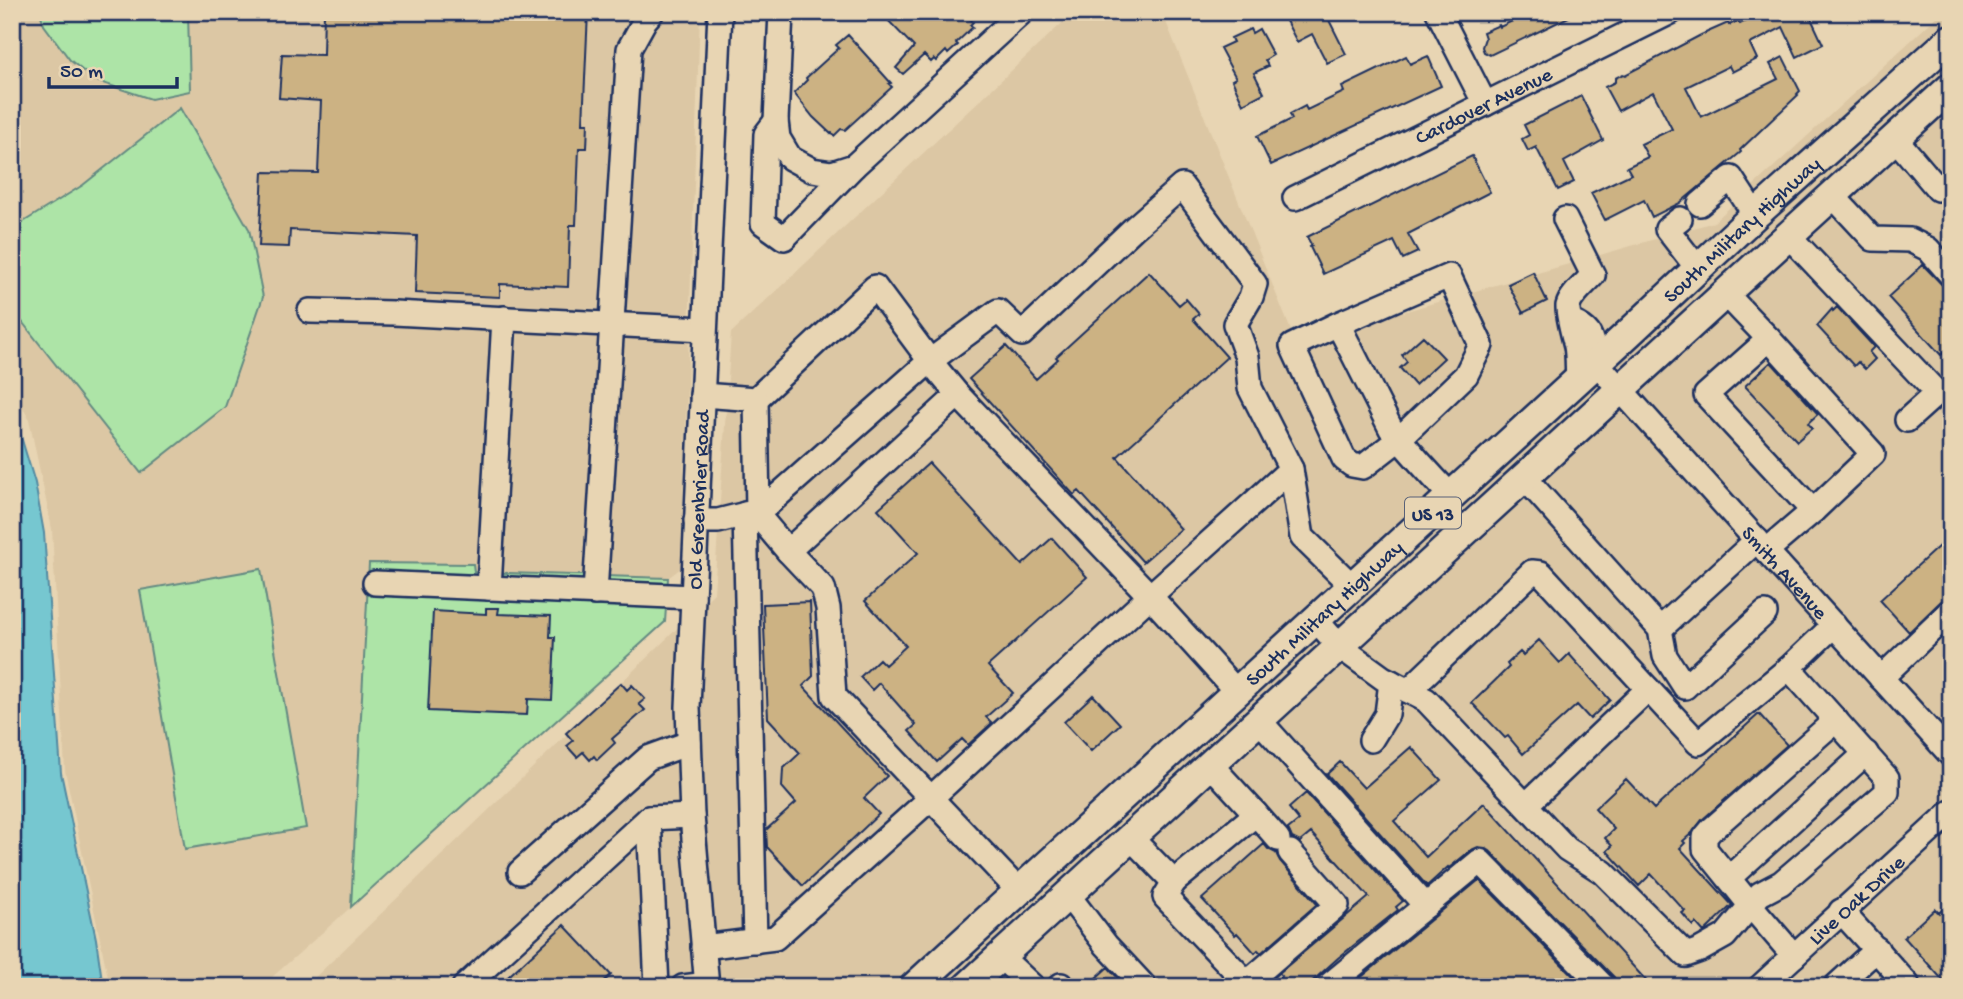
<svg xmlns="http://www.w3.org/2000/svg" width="1963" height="999" font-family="'Gochi Hand',sans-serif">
<rect width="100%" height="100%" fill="#e8d5b3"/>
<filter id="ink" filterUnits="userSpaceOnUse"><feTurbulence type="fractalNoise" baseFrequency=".0143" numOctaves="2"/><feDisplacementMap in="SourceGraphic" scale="14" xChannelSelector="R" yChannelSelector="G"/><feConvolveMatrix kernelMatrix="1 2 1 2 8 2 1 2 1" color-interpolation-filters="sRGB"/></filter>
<g filter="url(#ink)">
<path fill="#dcc7a4" d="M12 12H700L681 568 668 578 474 572 473 564H369L351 907 261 987H110L65 770 52 529 29 419 12 387Z
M1074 12H1162L1296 343 1714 222 1942 12H1951V987H305L714 593 731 333Z"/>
<path fill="#ade4a7" stroke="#648a82" stroke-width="2" d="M40 12H188L190 91 151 99 94 80 70 60 44 25Z
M180 108 249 229 263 297 225 407 141 473 12 309V229L83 185Z
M369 563 473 564 474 572 668 578 665 622 351 907Z
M261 569 306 828 185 849 140 590Z"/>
<path fill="#76c7d0" stroke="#528aa2" stroke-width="2" d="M12 407 35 483 44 533 61 773 96 939 103 987H12Z"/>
<path fill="#ccb283" stroke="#1b2f5e" stroke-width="2" d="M324 12H588L583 123H588L587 148H579L576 225H570L568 287 500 284V297L415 293 417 236 290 230 289 247 259 246 263 172 318 173 321 101 279 98 282 54 323 55Z
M880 12H963L973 22 970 25 973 27 956 43 958 45 948 54 946 51 936 61 934 59 931 62 924 55 903 74 896 68 914 47Z
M1292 12H1325L1346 54 1327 63 1312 34 1297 42 1284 17Z
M1531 12H1579L1490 55 1484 52 1482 47 1485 38 1483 32 1499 25 1500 27Z
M1763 12H1812L1809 14 1823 44 1797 57 1783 27 1750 44 1757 59 1732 72 1729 66 1686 87 1701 117 1778 79 1770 64 1783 57 1800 91 1797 94 1798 95 1740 150 1741 152 1680 203 1652 217 1644 200 1605 220 1591 193 1631 174 1627 167 1648 157 1641 144 1672 129 1653 92 1618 111 1605 87 1615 82V78L1623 74 1625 75 1701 35 1728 23 1729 25 1738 21 1740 24Z
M1250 29 1252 33 1259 29 1273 55 1265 60 1268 66 1254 73 1264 93 1243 104 1232 80 1236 78 1220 48 1233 42 1231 38Z
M848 35 891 83 889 84 892 87 845 130 841 129 834 136 832 133 831 134 813 117 794 93 807 80 806 78 839 48 836 45Z
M1406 56 1410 64 1428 56 1441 86 1271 165 1257 136 1292 119 1290 114 1305 106 1307 110 1344 92 1342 87Z
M1581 96 1603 140 1564 162 1574 182 1558 190 1536 147 1528 151 1522 139 1529 135 1524 125Z
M1472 156 1490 192 1408 234 1418 252 1403 259 1394 241 1323 274 1310 247 1312 246 1307 237Z
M1923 265 1951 294V346L1941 355 1888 297Z
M1149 272 1179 305 1186 299 1199 314 1193 319 1227 357 1117 457 1181 529 1143 562 1079 491 1074 495 969 379 1006 346 1036 379 1058 359 1056 357Z
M1533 272 1547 301 1523 313 1508 284Z
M1837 307 1874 347 1869 352 1875 359 1865 369 1858 362 1854 366 1817 326 1832 309 1833 311Z
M1423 336 1444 358 1415 385 1400 368 1407 362 1402 355Z
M1771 362 1818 414 1808 423 1812 428 1797 441 1745 386Z
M929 463 1022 565 1052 538 1087 577 988 666 1013 693 986 717 992 723 968 745 962 739 937 762 909 731 916 725 879 683 872 690 860 677 879 659 885 665 906 646 865 601 918 553 878 509Z
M1951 535V597L1941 601 1909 632 1880 600Z
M810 602 813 676 803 686 887 776 864 798 879 814 803 886 767 847 766 830 796 803 782 787 783 769 800 753 768 718 763 604Z
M486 608H499L498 614 551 616 550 637H555L552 700 528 699 527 715 428 711 433 611 486 614Z
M1539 640 1560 663 1569 654 1610 700 1590 719 1577 705 1523 754 1508 736 1505 738 1472 703 1509 667 1507 664 1520 652 1523 655Z
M621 683 627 690 632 685 645 699 639 704 645 710 612 739 615 743 597 760 594 756 590 760 583 752 577 757 567 746 573 741 566 733Z
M1093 695 1120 724 1091 751 1064 722Z
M1759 714 1787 745 1702 820 1692 833 1683 841 1685 843 1680 848 1732 905 1704 932 1696 923 1693 926 1682 913 1685 911 1651 874 1639 886 1607 851 1612 846 1605 838 1614 829 1595 808 1626 779 1654 809Z
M1411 747 1441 780 1394 821 1426 857 1484 803 1652 987H1618L1614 977 1490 851 1485 848 1478 847 1471 850 1449 868 1448 867 1427 886 1327 774 1340 762 1364 788Z
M1306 793 1403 901 1396 907 1398 910 1338 958 1306 987H1270L1282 976 1279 973 1369 897 1311 833 1300 842 1292 838 1288 829 1299 820 1289 808Z
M1264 844 1268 849 1276 853 1280 861 1317 904 1261 953 1258 950 1255 953 1237 933 1235 935 1202 899Z
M1479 880 1584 987H1364L1358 980Z
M1951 901V987H1949L1904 937 1935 909 1939 913Z
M564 925 611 975 598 987H497Z
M1108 967 1126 987H1086Z"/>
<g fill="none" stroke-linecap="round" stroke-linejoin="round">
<defs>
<g id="minor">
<path d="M781 12 776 121 778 138 790 158 812 170 832 173 854 166 1022 12"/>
<path d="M1438 12 1485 104"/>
<path d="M776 121 766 134 763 223 784 238 853 167"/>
<path d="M1895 138 1938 189 1951 187"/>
<path d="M1832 195 1873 239 1910 240 1928 249 1951 275"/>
<path id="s1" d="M1295 198 1671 12"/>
<path d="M1700 204 1731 178 1755 215"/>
<path d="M1565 219 1593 275C1585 284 1571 295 1568 306 1567 313 1574 338 1576 346 1578 357 1577 369 1578 380"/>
<path d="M1680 219 1667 229 1698 269"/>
<path d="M1788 235 1937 393 1907 420"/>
<path d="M1725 293 1769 339 1873 454 1813 511 1766 551"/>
<path d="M310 311 394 313 704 329"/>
<path id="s2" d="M1572 322C1598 333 1588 343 1598 362 1603 372 1613 381 1620 389L1951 755"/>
<path d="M1338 324 1292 346 1344 459 1352 465 1363 467 1399 439 1466 375 1481 345 1449 276 1338 324 1391 429C1410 452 1430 474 1451 496"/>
<path d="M1769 339 1706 395 1813 511"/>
<path d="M702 395 756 399 875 287 930 361 998 311 1022 334 1133 229 1182 186 1255 284 1251 297 1235 324 1247 357 1250 388 1291 469 1302 537 1353 587"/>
<path d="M756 399 758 511"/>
<path d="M1524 477 1660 629 1665 656 1685 687 1765 613"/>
<path d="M758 511 765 507 930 361 958 395"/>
<path d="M745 514 755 941"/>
<path d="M696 521H718L758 511 761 519 788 551"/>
<path d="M375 583 693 597"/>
<path d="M489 588 504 318"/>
<path d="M595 593 629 49 645 20 652 12"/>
<path d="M1316 620 1339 646 1383 678 1426 700 1567 849 1603 872 1686 955 1700 950 1725 936 1760 894 1781 883 1887 792V778L1789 668 1698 743 1541 573 1532 572 1408 691"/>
<path d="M1660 629 1757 540"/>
<path d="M1789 668 1834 625"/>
<path d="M1881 678 1951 611"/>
<path d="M1258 719 1426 906"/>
<path d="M1371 740 1387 714 1391 682"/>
<path d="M1526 805 1648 689"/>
<path d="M1256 814 1278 839"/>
<path d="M1130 837 1174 882 1256 814 1210 764"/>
<path d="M520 872 648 758 689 743"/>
<path d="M1729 878 1866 753"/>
<path d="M1174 882 1165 897 1247 983 1337 905 1290 852"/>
<path d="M1019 891 834 696 828 608 823 588 788 551 958 395 1150 596 1237 692"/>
<path d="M1067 894 1106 945 1145 987"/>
<path d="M1841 911 1907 984 1904 987"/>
<path d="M703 947 775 938 931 798 1150 596 1291 469"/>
<path d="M1000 956 1033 987"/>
<path d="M1794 956 1751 906 1705 849V837L1711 830 1836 720"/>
<path d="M464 987 649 818"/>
<path d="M657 987 649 818 692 816"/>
<path d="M683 987 707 984"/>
<path id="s3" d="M707 987 692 816 688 707 720 12"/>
<path d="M1059 987 1061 985"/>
<path d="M1327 987 1480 861 1604 987"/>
<path id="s4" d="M1760 987 1951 812"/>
<path d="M1835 987 1877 949"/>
</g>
<g id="major">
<path id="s5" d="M914 987 1629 333 1755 215 1951 39"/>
<path d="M967 987 1951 87"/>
</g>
</defs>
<use href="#minor" stroke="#1b2f5e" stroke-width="28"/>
<use href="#major" stroke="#1b2f5e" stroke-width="33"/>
<use href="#minor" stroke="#e8d5b3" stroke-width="23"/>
<use href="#major" stroke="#e8d5b3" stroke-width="28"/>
</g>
</g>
<g text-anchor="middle" stroke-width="5" stroke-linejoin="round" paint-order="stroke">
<rect fill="#e8d5b3" stroke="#586178" stroke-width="2" x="1405" y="497.5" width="56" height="31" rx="5"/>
<g font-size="19" font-weight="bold" fill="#1b2f5e">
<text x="1433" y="520">US 13</text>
</g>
<g font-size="21" fill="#1b2f5e" stroke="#e8d5b3">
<text dy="7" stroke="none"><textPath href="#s1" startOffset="210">Cardover Avenue</textPath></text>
<text dy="7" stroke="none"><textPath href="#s5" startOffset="1122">South Military Highway</textPath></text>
<text dy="7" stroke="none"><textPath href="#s3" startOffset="488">Old Greenbrier Road</textPath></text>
<text dy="7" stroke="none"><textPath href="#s2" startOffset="332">Smith Avenue</textPath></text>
<text dy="7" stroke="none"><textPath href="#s5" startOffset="555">South Military Highway</textPath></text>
<text dy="7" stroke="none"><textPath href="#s4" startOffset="130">Live Oak Drive</textPath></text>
</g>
</g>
<rect width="1963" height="999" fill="none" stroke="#e8d5b3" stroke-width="42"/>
<rect x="21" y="21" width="1921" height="957" fill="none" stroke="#1b2f5e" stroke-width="2.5" filter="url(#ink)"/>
<path d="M49 77v10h128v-10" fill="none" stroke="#1b2f5e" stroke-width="3.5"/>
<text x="60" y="77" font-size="21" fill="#1b2f5e" stroke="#e8d5b3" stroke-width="5" paint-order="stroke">50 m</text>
</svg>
